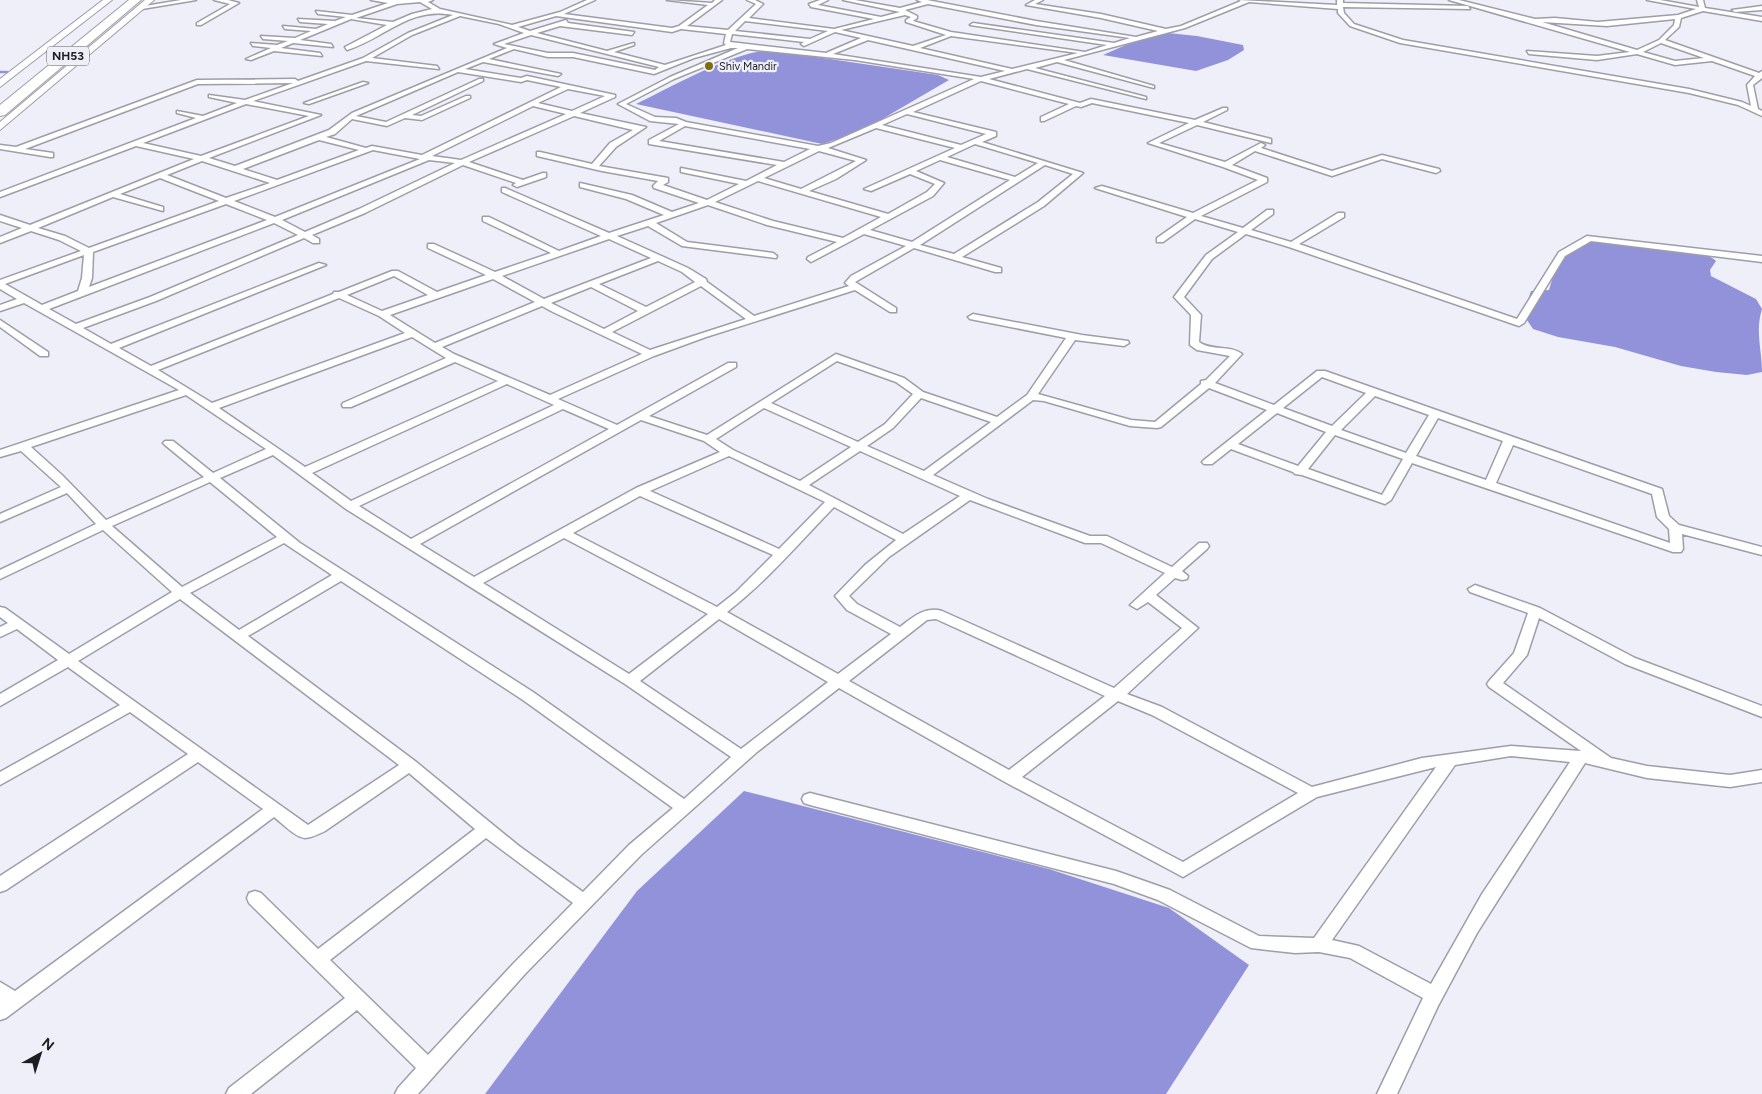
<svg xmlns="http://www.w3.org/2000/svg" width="1762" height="1094" font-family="Figtree,sans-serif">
<rect width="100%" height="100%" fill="#efeffa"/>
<path fill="#9292db" d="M1168 33 1197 36 1243 45 1244 50 1228 60 1196 71 1103 55 1128 44Z
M769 50 938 75 949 80 860 132 822 144 636 104C674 86 728 54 769 50Z
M1599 240C1622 243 1702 246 1716 261L1710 270 1711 276 1756 299 1762 309C1755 331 1762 350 1762 372L1747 375 1716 372 1681 366 1615 347 1558 337 1533 329 1523 314 1531 291 1549 290 1557 262 1571 249Z
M744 791 1049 869 1169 908 1249 965 1166 1094H485L637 891Z"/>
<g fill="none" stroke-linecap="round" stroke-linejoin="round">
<path stroke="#9292db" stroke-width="2.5" d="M0 72H7"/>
<defs>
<path id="street" d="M181 0H196L142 9 139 7Z
M214 0H228L239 3 201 25H197V23L230 4Z
M371 0H433L428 2 440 9 512 25 560 12 587 0H595L564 14 672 28 679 26 708 5 667 0 712 3 715 0H722L687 26 728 30 756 4 747 0H755L763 4 749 18 834 29 874 19 811 7 809 4 820 0H828L818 5 881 17 900 12 843 0H855L900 8 922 2 917 0H927L1036 21 1136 37 1158 31 1101 18 1026 5 1035 0H1043L1035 4 1101 14 1166 29 1181 26 1241 1 1239 0 1337 5V0H1343V3L1468 6 1470 9 1343 7 1344 13 1354 24 1403 40 1689 89 1742 102 1751 106 1747 85 1755 76 1712 61 1675 65 1637 54 1597 60 1529 54 1527 51 1597 56 1630 52 1449 0H1459L1535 19 1555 18 1598 22 1678 15 1696 9 1647 0H1660L1699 7 1697 0H1703L1705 8 1762 17V21L1703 11 1681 18 1679 27 1665 40 1759 73 1762 71V78L1753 85 1758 109 1762 111V116L1738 105 1689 93 1400 43 1350 26 1338 13V9L1249 2 1185 28 1064 60 1154 86V88L1057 62 1035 68 1146 97V99L1027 69 989 79 1080 103 1091 99 1195 120 1223 108H1227V110L1203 122 1271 139V143L1197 125 1159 143 1225 162 1261 143 1265 145 1261 148 1332 171 1382 155 1439 169 1440 171 1436 173 1382 159 1332 176 1255 151 1232 165 1267 178V182L1201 216 1243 228 1267 210H1273V214L1251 230 1291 242 1338 213H1344V217L1299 244 1517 319 1559 252 1587 236 1762 256V262L1591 241 1565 256 1524 323 1519 326 1289 247 1246 234 1212 259 1184 297 1201 315 1199 342C1211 351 1231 345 1242 354L1215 383 1274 405 1317 371H1325L1662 489 1669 516 1679 525 1762 547V555L1682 534 1683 549 1681 552H1673L1412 463 1391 500 1385 504 1302 475 1295 474 1293 472 1231 449 1212 464H1204L1202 462 1204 460 1267 410 1209 388 1161 427 1157 428 1130 426 1044 401 1033 400 933 475 988 499 1090 536H1107L1172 567 1199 543H1207L1209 546 1207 549 1182 571 1188 576 1187 579 1182 580 1175 578 1156 595 1198 628 1127 694 1162 707 1312 787 1422 758 1511 746 1581 751 1489 687 1487 684 1489 681 1514 653 1528 613 1470 592 1468 589 1475 585 1540 608 1635 658 1762 706V717L1625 664 1539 618 1527 655 1503 683 1611 758 1647 766 1730 775 1762 770V782L1730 787 1647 778 1585 763 1477 933 1438 1006 1397 1094H1377L1423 998 1350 958 1319 952 1295 953 1251 948 1158 900 1114 884 810 805 804 803 802 799 804 795 810 793 1116 871 1170 890 1259 936 1314 938 1436 767 1317 797 1183 877 1005 782 839 688 757 752 641 855 525 974 418 1094H395L398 1088 416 1068 357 1010 251 1094H226L229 1088 345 998 249 903 247 898 249 893 255 891 261 893 318 949 475 829 409 773 325 831C319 834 311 838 305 838 295 837 282 823 274 817L6 1018 0 1020V982L15 991 263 809 198 762 6 890 0 892V876L188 754 130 712 0 785V772L120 705 68 667 0 706V694L58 660 17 629 0 637V627L8 623 0 617V607L5 608 69 654 172 592 103 530 0 579V570L96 524 67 493 0 522V514L61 487 21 451 0 457V450L179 390 24 303 0 311V305L17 299 0 289V280L81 251 59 240 31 231 0 243V237L22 228 0 221V215L30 225 194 159 136 146 0 197V192L196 118 177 113V111L203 116 237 103 209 97V95L245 100 293 83 198 84 25 149 53 153V157H50L0 149V145L16 147 197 80 295 79 298 81 363 58 408 33 453 15C410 6 385 38 347 50L345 47 387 25 351 19 300 40 331 44 333 47 293 43 281 48 320 53 322 56 274 51 251 60 246 59 271 48 253 46 251 43 277 45 288 41 263 39 261 36 295 38 311 31 285 29 283 26 316 29 328 24 300 22 298 19 335 21 346 17 318 14 316 11 352 15 388 3ZM420 2 432 9 412 14 393 22 356 18 397 4ZM928 4 1036 25 1130 38 1114 43 973 23 970 25 1107 45 1085 52 951 32 913 21 917 18V16L905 10ZM905 15 911 17 906 20V22L946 35 913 46 841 30ZM460 16 499 24 524 33 494 44 507 48 352 113 329 130 235 166 209 158 321 115 253 101 366 61 439 69 437 66 372 58 412 35ZM556 16 672 32 681 29 726 34 724 43 726 45 665 65 614 52 634 45V43L607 51 537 33 560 26 632 35 634 32 568 23 566 20 530 31 518 27ZM1675 19 1674 25 1659 40 1637 50 1542 22 1607 26ZM745 21 828 31 810 39 735 31ZM835 32 861 38 826 53 730 42 732 34 804 42 801 44 804 46ZM531 35 659 67 655 70 573 53H548L504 44ZM951 36 1078 53 1012 69 920 48ZM868 40 1005 71 981 77 833 54ZM1661 43 1704 58 1675 61 1643 52ZM731 48H738L670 77 618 104 650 121 679 124 649 140V144L777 165 746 181 681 168V172L739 184 707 200 663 185 668 182V178L599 166 616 147 646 127 580 113 615 97V95L527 76 521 78 465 69 483 62 558 76 561 74 489 59 514 49 548 57H573L654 74 694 58ZM747 49 855 60 974 79 831 143 818 146 686 122 676 118 655 117 626 104 674 79ZM458 72 521 82 527 80 561 87 422 155 372 146 366 148 326 137 335 134 352 119 387 126 405 118 422 120 470 98V96H466L421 116 412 115 483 81V79H479L386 122 356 116ZM981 81 1069 104 1041 117V121H1044L1076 106 1081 107 1092 103 1189 123 1148 143 1223 167 1258 180 1193 213 1102 186 1095 188 1187 217 1157 238V242H1163L1195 219 1238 232 1206 255 1174 297 1191 315 1190 345 1197 350 1230 356 1206 380 1201 381V384L1155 422 1131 420 1038 394 1075 340 1124 346 1129 343 1128 341 1082 335 973 314 968 317 970 319 1066 338 1027 395 997 417 923 392 904 378 836 354 707 435 649 416 736 367V363H728L617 425 558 399 654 356 706 337 855 290 890 312H896V308L855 282 914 248 995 272H1001V268L962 257 1044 206 1083 173 982 142 996 136V132L913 112ZM568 89 605 96 572 111 538 103ZM246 104 309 116 201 156 143 143ZM533 106 566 114 461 160 432 156ZM907 114 986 134 961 145 882 125ZM574 116 633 130 610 143 592 164 540 152H537V156L602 171 658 181 653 186 654 188 699 203 672 212 632 195 580 183V187L626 199 664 215 609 233 505 188H502V192L601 236 559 251 489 217H483V221L551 253 495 272 434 244H428V248L486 275 437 292 398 271H392L339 292H334L333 294 151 366 119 348 326 265 319 263 111 344 83 328 156 301 304 238 313 243H319V239L312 235 365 213 463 165 516 183 513 185 517 187 546 177V173H543L523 180 469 162ZM685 126 810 149 784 162 659 141ZM876 128 955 148 864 189 871 191 910 174 935 184 927 192 888 214 809 191 836 179 866 160 828 148ZM319 140 359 150 277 180 243 169ZM975 144 1038 163 1015 177 947 157ZM373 150 420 159 275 217 234 201ZM819 151 856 161 801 189 764 178ZM429 160 455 163 359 209 305 232 282 220ZM940 160 1010 180 912 242 870 230 933 196 944 183 916 171ZM202 161 270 183 226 198 167 175ZM1045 165 1073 174 1038 202 954 254 920 245ZM160 178 219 201 89 248 65 236 38 228 113 197 163 211V207L120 194ZM758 181 881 217 843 238 773 221 715 202ZM226 204 267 220 89 287 92 278 93 252ZM708 205 767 225 837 242 808 257 807 259 811 262 864 234 906 246 851 276 845 283 849 286 754 316 707 282 706 279 688 268 617 236 648 226 682 246 776 258 777 256 773 253 687 242 656 223ZM274 223 298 235 150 297 76 324 49 309ZM609 239 651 258 544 299 502 276ZM84 255 82 278 78 291 42 305 5 284ZM658 261 682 272 695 282 646 307 599 284ZM394 276 428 295 382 311 347 295ZM493 279 535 302 435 343 390 315ZM701 286 746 319 650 350 612 332ZM591 287 638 311 604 329 551 303ZM339 298 379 316 405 333 212 403 158 370ZM542 306 553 312 642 354 550 395 454 354 442 347ZM412 337 446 358 343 403 342 405 343 407H351L455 362 498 381 305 467 219 408ZM837 361 896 382 913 394 885 424 858 442 771 403ZM1322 377 1366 393 1332 426 1283 408ZM507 384 554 405 351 501 312 473ZM186 395 266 449 213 473 173 441H165L163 443 165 445 204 477 106 520 62 475 31 447ZM1375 396 1429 415 1406 453 1341 430ZM921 398 991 422 924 471 867 446 893 428ZM764 408 851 447 800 481 733 450 716 439ZM563 409 609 429 411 539 359 506ZM1277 413 1326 432 1298 466 1238 444ZM1438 418 1503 441 1486 480 1416 456ZM641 420 704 441 720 452 636 488 474 577 420 544ZM1335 435 1403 459 1382 495 1308 469ZM1513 445 1652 494 1657 517 1669 529 1670 543 1496 483ZM860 451 960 496 903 534 809 485ZM273 455 346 509 625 684 731 757 684 799 533 692 300 543 220 478ZM729 456 825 502 779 549 650 491ZM210 482 277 537 182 587 112 526ZM640 496 773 555 736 592 717 607 573 533ZM970 500 1085 543H1101L1165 573 1130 605 1137 609 1148 602 1182 628 1114 688 942 611C925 606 913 617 900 627L857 604 849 596 889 557ZM834 507 896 540 865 565 835 596 847 610 891 634 838 674 727 612C767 581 799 543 834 507ZM564 538 708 614 629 674 483 583ZM284 543 332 575 239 630 190 593ZM341 581 523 700 673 808 629 845 583 892 519 846 415 761 248 636ZM180 599 399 765 308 825 78 661ZM719 619 828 682 741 749 640 681ZM936 619 1105 696 1009 770 849 681 927 620ZM1118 701 1152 715 1298 793 1183 862 1022 777ZM1511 756 1570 762 1482 894 1431 984 1359 946 1332 940 1455 765ZM486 838 573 903 513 964 428 1055 330 960Z
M1762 6V10L1735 12 1732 10Z
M363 82 368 83 309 104 304 103Z
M0 320 48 352V356H40L0 327Z"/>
<path id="secondary" d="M103 0H112L0 87V79Z
M145 0H154L0 130V122Z"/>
<path id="highway" d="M129 0H141L5 115 0 116V105Z"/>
</defs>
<use href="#street" stroke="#9d9ea8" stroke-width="3"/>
<use href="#secondary" stroke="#9d9ea8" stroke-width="2"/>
<use href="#highway" stroke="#9d9ea8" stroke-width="2"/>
<use href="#street" fill="#fff" fill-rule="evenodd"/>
<use href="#secondary" fill="#fff" fill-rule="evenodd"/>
<use href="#highway" fill="#fff" fill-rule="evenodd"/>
</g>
<circle fill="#7f6d09" stroke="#efeffa" stroke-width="2" cx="709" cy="66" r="5"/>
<g text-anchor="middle" stroke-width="4.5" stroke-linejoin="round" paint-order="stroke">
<g font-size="11" fill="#1e1e22" stroke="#efeffa" text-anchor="start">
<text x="719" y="70">Shiv Mandir</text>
</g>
<rect fill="#efeffa" stroke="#5d5d63" stroke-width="1" x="47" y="46.5" width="42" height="19" rx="4"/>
<g font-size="12" font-weight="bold" fill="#1e1e22">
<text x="68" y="60">NH53</text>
</g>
</g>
<g transform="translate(40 1054) rotate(39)" stroke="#efeffa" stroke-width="4" paint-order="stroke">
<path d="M0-4L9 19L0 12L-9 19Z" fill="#1e1e22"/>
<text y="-8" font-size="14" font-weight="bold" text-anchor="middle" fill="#1e1e22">N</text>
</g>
</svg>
